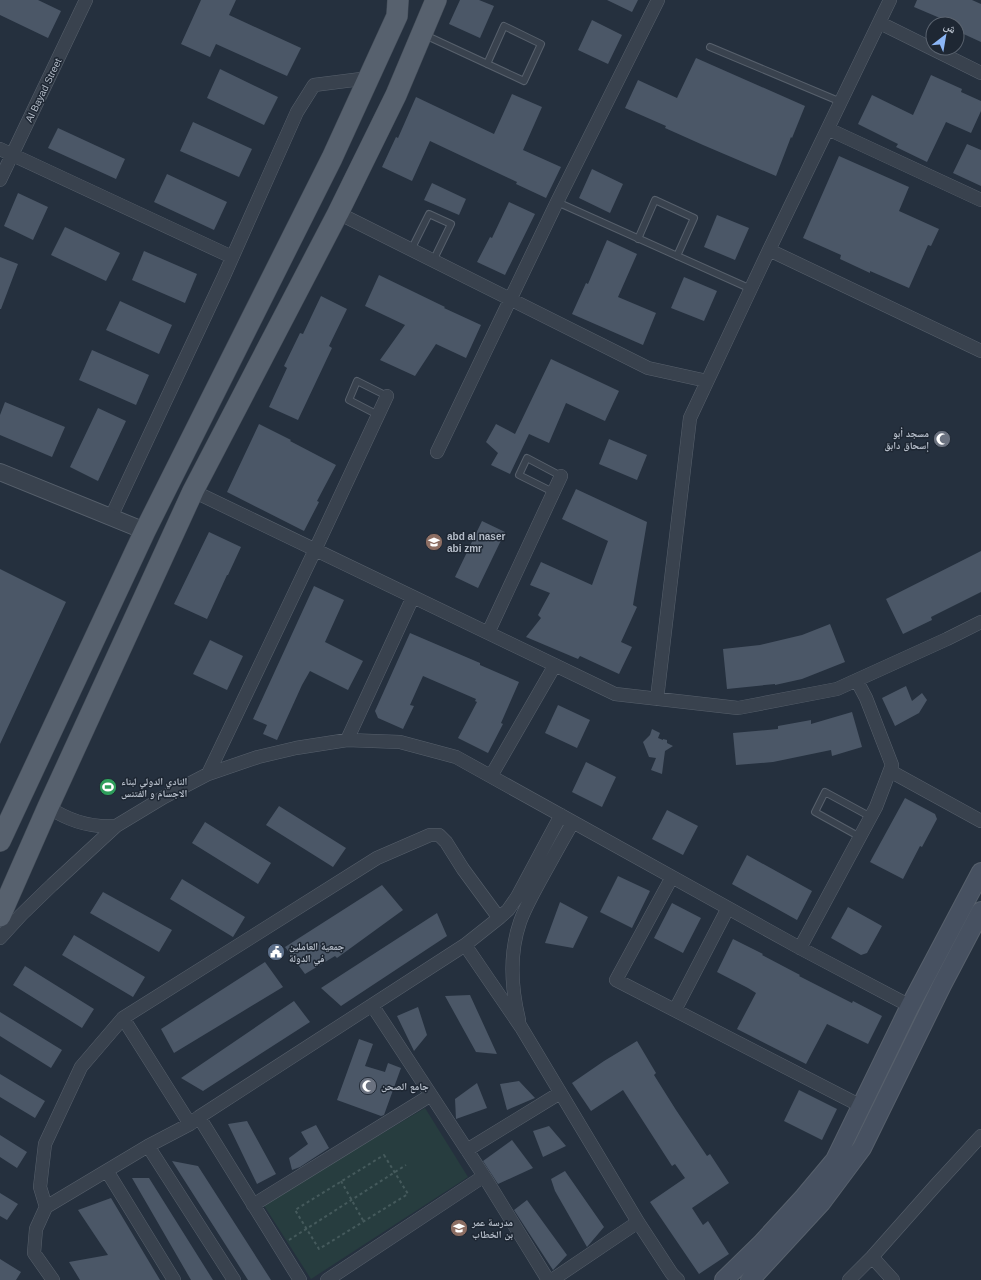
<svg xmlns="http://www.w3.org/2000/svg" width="981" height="1280" font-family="Helvetica,'Noto Naskh Arabic',sans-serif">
<rect width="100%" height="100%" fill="#25303e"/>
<path fill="#273d3f" d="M425 1108 468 1177 311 1279 263 1204Z"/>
<path fill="#4b5767" d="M0 0H38L61 11 48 38 0 15Z
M201 0H236L229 15 301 48 287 76 216 44 210 57 181 44Z
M460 0H479L494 6 480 38 449 24Z
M607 0H638L632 12Z
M917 0H972L981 4V42L957 31V24H954L914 7Z
M592 20 622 35 608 64 578 50Z
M696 58 805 106 792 138 791 137 776 176 703 145 665 128 666 126 625 108 638 80 677 98Z
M220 69 278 97 264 125 207 98Z
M931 75 962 89 961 92 981 101V111L971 133 946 122 927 162 896 147 898 144 858 124 872 95 913 115Z
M512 94 542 107 523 150 561 167 546 198 516 184 517 182 430 141 412 181 382 167 396 137 398 138 416 97 494 134Z
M193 122 252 149 239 177 180 151Z
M58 128 125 159 116 179 48 148Z
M967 144 981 150V186L953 173Z
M839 156 909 187 899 211 939 229 931 246 928 245 909 288 870 271V273L840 259 841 255 803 238Z
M592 169 623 184 610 213 579 198Z
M167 174 227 202 214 230 154 202Z
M432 183 466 199 459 215 424 200Z
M18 193 48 207 33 240 4 226Z
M509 202 535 214 505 275 477 262 490 237 492 238Z
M717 215 749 228 735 260 704 247Z
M65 227 120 253 106 281 51 255Z
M607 240 637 254 618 297 656 313 643 345 572 314 586 283 588 284Z
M144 251 197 274 185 303 132 280Z
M0 257 18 264 1 309H0Z
M379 275 445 307 444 308 481 325 466 358 436 344 415 376 380 360 405 325 365 306Z
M684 277 717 291 704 321 671 308Z
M321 296 347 309 329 346 332 348 298 420 269 407 287 368 284 366 300 333 303 334Z
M120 301 172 325 159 354 106 330Z
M92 350 149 375 136 405 79 380Z
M551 359 619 391 605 421 566 403 549 443 529 434 510 474 491 465 498 453 486 442 496 424 515 434Z
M5 402 65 427 52 457 0 435V415Z
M98 408 126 421 98 481 70 467Z
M259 424 291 440 290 441 336 465 317 501 319 502 304 531 227 492Z
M609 439 647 455 637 480 599 464Z
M576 489 647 522 633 605 637 607 621 642 632 647 619 674 580 656 578 659 526 637 541 618 538 615 550 593 530 585 541 562 592 585 608 541 562 519Z
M482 521 505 532 478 588 455 577Z
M209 532 241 547 228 575H227L207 619 174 604Z
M981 551V592L931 617 932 620 903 634 886 599Z
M0 569 66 602 0 744Z
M314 586 344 600 325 642 363 661 348 690 310 671 302 685 277 740 263 734 267 725 253 719Z
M830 624 845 662 802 679 775 685V684L727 689 723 649 760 645 802 635Z
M410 633 480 663V665L519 682 501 723 503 724 488 753 458 738 477 702 475 701 476 699 423 676 410 705 414 706 403 729 378 718 375 711Z
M210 640 243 656 227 690 193 674Z
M906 686 912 701 922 693 927 700 919 713 895 726 882 698Z
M558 705 590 720 577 748 545 733Z
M852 712 862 747 832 756 831 750 773 762 736 765 733 733 778 729V726L811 720V724Z
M652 729 660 733 658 738 663 740V739L667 740V743L673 746 665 751 662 774 651 770 656 758 649 757 643 742 650 735Z
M586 762 616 777 602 807 572 792Z
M905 798 935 814 937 819 922 847 920 846 903 879 870 862Z
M279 806 346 848 333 867 266 825Z
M667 810 698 826 683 855 652 839Z
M205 822 271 863 258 884 192 843Z
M747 855 812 891 797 920 732 884Z
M618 876 650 891 632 928 600 912Z
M182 879 245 917 233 937 170 899Z
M382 885 403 910 337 958 335 956 305 974 285 947Z
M103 892 172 930 159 952 90 913Z
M560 902 588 917 573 948 545 943Z
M672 903 701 918 683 953 654 938Z
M848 907 882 926 867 953 861 955 831 938Z
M437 913 447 936 341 1006 321 988Z
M74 935 145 977 133 997 62 955Z
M733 939 763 954 762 955 800 975 799 976 852 1003 853 1001 882 1016 868 1044 827 1024 806 1064 737 1029 756 993 748 988 717 972Z
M265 962 283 987 174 1053 161 1029Z
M25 966 94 1009 82 1028 13 985Z
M470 995 497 1054 476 1052 445 996Z
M294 1001 310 1022 203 1091 181 1078Z
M418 1007 427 1035 414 1051 397 1016Z
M0 1012 62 1050 51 1068 0 1036Z
M359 1039 373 1044 365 1066 385 1072 388 1063 401 1068 384 1115 381 1116 337 1100Z
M637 1041 656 1073 654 1075 676 1110 707 1156 710 1154 729 1183 692 1208 703 1225 708 1221 729 1254 699 1274 650 1202 685 1178 675 1164 672 1166 623 1090 591 1111 572 1083 604 1061Z
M0 1074 45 1101 35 1118 0 1097Z
M519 1081 535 1098 507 1110 500 1084Z
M477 1083 487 1108 456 1119 455 1099Z
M799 1090 837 1109 822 1140 784 1121Z
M247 1121 276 1174 257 1184 228 1124Z
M316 1125 329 1148 300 1167 292 1170 289 1158 308 1144 301 1132Z
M549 1126 566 1146 543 1157 533 1131Z
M0 1135 27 1152 17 1168 0 1157Z
M512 1140 533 1168 498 1184 483 1161Z
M172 1161 198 1166 271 1280H248Z
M565 1171 604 1227 587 1247 555 1191 551 1179Z
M132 1178H149L213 1280H191Z
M0 1193 18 1204 7 1220 0 1216Z
M111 1198 160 1280H80L69 1262 108 1255 78 1210Z
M527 1200 567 1255 553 1270 514 1210Z
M0 1259 21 1272 16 1280H0Z"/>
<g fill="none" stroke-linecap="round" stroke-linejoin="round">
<defs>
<path id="service" d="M425 35 524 81 541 44 504 26 487 64
M710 47 841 102
M557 202 751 289
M638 239 655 200 694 218 677 256
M411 250 429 214 451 224 433 261
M378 415 349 400 357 381 387 396
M553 492 519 475 527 458 561 476
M860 837 815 812 825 792 871 817"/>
<path id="minor" d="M880 23 981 73
M828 129 981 200
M0 149 232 257
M0 180 86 0
M338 213 648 368 707 381
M769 250 981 351
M437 452 557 202 658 0
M193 491 615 694 738 708 837 689 947 639 981 622
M111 517 224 276 297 112 314 85 369 78
M488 633 561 476
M657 699 690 418 769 250 890 0
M347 740 413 597
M890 771 981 821
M208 774 315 550 387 396
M491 776 555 665
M48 807C69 821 90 828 116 826
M672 877 616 980 861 1106
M0 938 21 915 52 885 116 826 164 797 208 774 258 757 296 748 347 740 400 742 456 757 800 948 910 1006
M465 945 521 1027 638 1222 672 1274 678 1280
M800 948 876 807 892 765 866 698 857 681
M372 1005 431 1095
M675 1010 728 908
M123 1018 190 1124
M519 1020C511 987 509 954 520 922 525 908 533 894 540 881 551 861 562 841 573 822
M199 1117 300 1280
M148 1146 234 1280
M467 1150 560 1093
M107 1171 174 1280
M484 1176 548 1280
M253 1205 431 1095 484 1176 327 1280
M46 1207 40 1187 45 1144 81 1067 123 1018 377 858 430 835H439L446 842 463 869 499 918
M872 1257 893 1280
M53 1280 34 1253 36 1229 46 1207 148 1146 190 1124 199 1117 465 945 499 918 508 910 517 897 561 815
M552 1280 638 1222
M849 1280 872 1257 935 1186 981 1136"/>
<path id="tertiary" d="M0 472 145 531"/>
<path id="secondary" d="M724 1280 761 1244 804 1197 835 1160 910 1006 981 872
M750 1280 821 1203 862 1148 942 985 981 911"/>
<path id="primary" d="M0 841 145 531 332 158 397 16 398 0
M0 916 48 807 193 491 338 213 396 95 436 0"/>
</defs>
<use href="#service" stroke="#57606c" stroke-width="8"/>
<use href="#minor" stroke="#57606c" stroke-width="14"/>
<use href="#tertiary" stroke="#57606c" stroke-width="18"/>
<use href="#secondary" stroke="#57606c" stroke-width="20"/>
<use href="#primary" stroke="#424b57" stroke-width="22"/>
<path stroke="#455a5c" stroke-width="2" stroke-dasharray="3 3" stroke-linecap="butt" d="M384 1155 408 1194 319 1249 295 1210Z
M341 1181 364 1222
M289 1240 406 1165"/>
<use href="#service" stroke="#39424e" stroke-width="6"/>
<use href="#minor" stroke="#39424e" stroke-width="13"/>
<use href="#tertiary" stroke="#39424e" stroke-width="16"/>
<use href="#secondary" stroke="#475161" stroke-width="18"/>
<use href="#primary" stroke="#57616e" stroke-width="21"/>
</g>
<defs>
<symbol id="mosque-disc" viewBox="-11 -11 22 22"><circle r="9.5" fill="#6b7280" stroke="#1e2733"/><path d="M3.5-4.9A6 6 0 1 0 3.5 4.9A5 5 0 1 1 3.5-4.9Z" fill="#fff"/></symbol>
<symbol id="school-disc" viewBox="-11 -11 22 22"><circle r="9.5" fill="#8d6e63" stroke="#1e2733"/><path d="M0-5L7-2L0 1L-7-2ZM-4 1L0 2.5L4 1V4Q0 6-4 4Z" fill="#fff"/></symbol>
<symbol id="stadium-disc" viewBox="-11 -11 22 22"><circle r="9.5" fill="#2e9e5b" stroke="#1e2733"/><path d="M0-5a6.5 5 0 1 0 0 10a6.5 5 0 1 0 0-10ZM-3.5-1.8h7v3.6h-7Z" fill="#fff"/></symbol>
<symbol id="civic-disc" viewBox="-11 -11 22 22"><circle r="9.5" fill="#5c6f8a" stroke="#1e2733"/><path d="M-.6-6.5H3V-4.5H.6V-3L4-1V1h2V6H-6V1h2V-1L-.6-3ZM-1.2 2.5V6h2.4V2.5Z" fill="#fff"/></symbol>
</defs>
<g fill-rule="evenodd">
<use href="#mosque-disc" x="932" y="429" width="20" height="20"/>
<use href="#school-disc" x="424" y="532" width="20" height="20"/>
<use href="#stadium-disc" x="98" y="777" width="20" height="20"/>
<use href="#civic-disc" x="266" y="942" width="20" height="20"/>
<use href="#mosque-disc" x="358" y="1076" width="20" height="20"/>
<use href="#school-disc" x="449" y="1218" width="20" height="20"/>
</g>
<g text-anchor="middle" stroke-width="3" stroke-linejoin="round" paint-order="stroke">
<g font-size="10" fill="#b5bdc9" stroke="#1e2733">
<text transform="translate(43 90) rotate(-64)" y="4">Al Bayad Street</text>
</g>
<g font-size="10" font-weight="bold" fill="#b5bdc9" stroke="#1e2733" text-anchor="start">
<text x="929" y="437" text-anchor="end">مسجد أبو<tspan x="929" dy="12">إسحاق دابق</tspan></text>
<text x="447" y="540">abd al naser<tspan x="447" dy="12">abi zmr</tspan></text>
<text x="121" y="785">النادي الدولي لبناء<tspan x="121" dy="12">الاجسام و الفتنس</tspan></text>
<text x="289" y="950">جمعية العاملين<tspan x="289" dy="12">في الدولة</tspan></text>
<text x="381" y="1090">جامع الصحن</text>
<text x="472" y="1226">مدرسة عمر<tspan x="472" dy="12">بن الخطاب</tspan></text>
</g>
</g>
<g transform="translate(945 36) rotate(31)"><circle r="19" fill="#1e2733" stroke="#5a636f"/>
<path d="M0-3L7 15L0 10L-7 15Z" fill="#8cb7f7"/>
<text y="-6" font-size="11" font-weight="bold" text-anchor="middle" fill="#b5bdc9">ش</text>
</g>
</svg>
